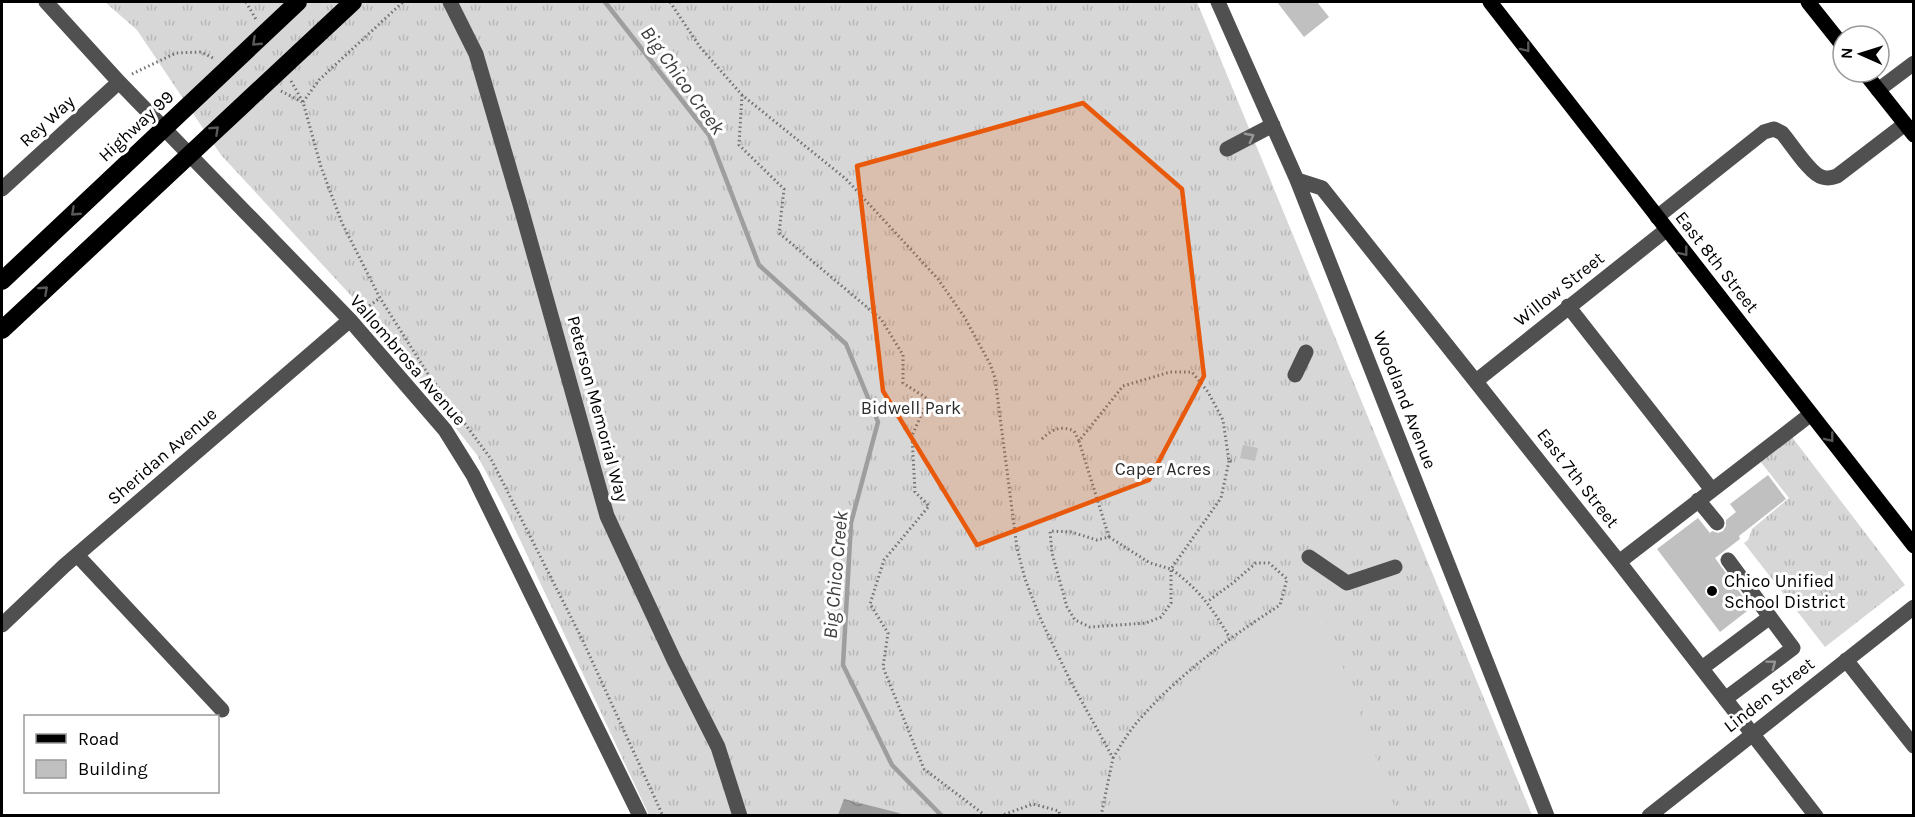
<svg xmlns="http://www.w3.org/2000/svg" width="1915" height="817" font-family="Karla,sans-serif">
<defs>
<pattern id="grass-tufts" width="24" height="20" patternUnits="userSpaceOnUse" patternTransform="scale(1.5)"><rect width="24" height="20" fill="#d7d7d7"/><path d="M3 7l-1-3M5 7V3M7 7l1-3M15 17l-1-3M17 17v-4M19 17l1-3" fill="none" stroke="#b7b7b7"/></pattern>
<pattern id="water-waves" width="16" height="10" patternUnits="userSpaceOnUse" patternTransform="scale(1.5)"><rect width="16" height="10" fill="#9e9e9e"/><path d="M0 5q4-4 8 0t8 0" fill="none" stroke="#868686"/></pattern>
</defs>
<rect width="100%" height="100%" fill="#fff"/>
<path fill="url(#grass-tufts)" d="M105 2H1197L1532 815H649L506 510 477 455 356 301 221 155 137 30Z
M1792 437 1905 585 1825 647 1744 543 1748 540 1752 529 1789 498 1760 461Z"/>
<path fill="#d7d7d7" d="M1277 613 1324 616 1395 808 1392 815H1112V784L1123 754 1148 720 1231 643Z"/>
<path fill="url(#water-waves)" d="M844 799 899 813 901 815H838Z"/>
<g fill="none" stroke-linecap="round" stroke-linejoin="round">
<path stroke="#9e9e9e" stroke-width="4.5" d="M605 2 709 135 759 265 846 344 878 422 851 523 843 665 892 765 942 816"/>
</g>
<path fill="#c0c0c0" d="M1277 2H1317L1329 17 1304 37Z
M1243 445 1258 448 1255 461 1240 458Z
M1768 475 1786 499 1739 536 1740 539 1715 558 1751 608 1720 632 1657 549 1698 518 1710 533 1712 531 1718 533 1723 531 1726 526V520L1736 512 1730 504Z"/>
<g fill="none" stroke-linecap="round" stroke-linejoin="round">
<path stroke="#727272" stroke-width="3" stroke-dasharray="1.5 3" stroke-linecap="butt" d="M246 2 257 21
M670 2 700 47 742 95 846 179 938 279 965 318 990 364 995 378 1017 548 1025 579 1041 620 1071 682 1113 758 1101 816
M132 74 176 53 201 52 215 59
M291 81 303 102 321 167 342 223 380 298 428 374 491 459 582 639 663 816
M281 91 302 102
M742 95 739 145 784 189 779 233 881 319 903 355V383L928 399 912 436 915 492 929 506 884 560 870 604 888 633 883 667 924 769 986 816
M303 102 319 80 403 2
M362 311 380 298
M1042 439C1052 429 1061 425 1074 431L1079 441
M1229 461 1221 498 1171 569C1200 590 1212 608 1230 638
M1109 537 1150 563 1171 569V603L1161 617 1146 623 1090 627 1075 620 1067 607 1052 553 1050 531 1071 532 1097 540 1109 537 1079 441 1123 386 1170 372H1192L1208 392 1223 420 1229 461H1235
M1113 758C1121 745 1129 731 1139 720 1179 674 1229 638 1280 605L1287 579 1269 563H1256L1234 582 1207 602
M1000 816 1033 804 1059 811 1060 816"/>
<path stroke="#505050" stroke-width="15" d="M46 2 119 82 350 320 445 430 473 475 640 816
M450 2 476 54 521 208 607 516 674 660 718 747 740 816
M1218 2 1297 180 1547 816
M1878 90 1914 63
M1227 149 1273 125
M1297 180 1322 188 1619 562 1816 816
M2 189 119 82
M1657 217 1764 132 1774 129 1782 133C1791 143 1810 174 1822 177 1828 179 1832 178 1837 176L1905 124
M1568 306 1712 490
M1295 375 1306 352
M1476 381 1666 230
M1698 500 1717 523
M77 555 222 710
M1309 557 1347 583 1395 567
M1728 560 1770 617
M1619 562 1811 414
M2 625 64 566 350 320
M1846 660 1914 746
M1702 668 1770 617 1793 648 1725 699
M1649 816 1914 607"/>
<path stroke="#000" stroke-width="15" d="M1490 2 1914 546
M1808 2 1843 46
M1864 72 1914 135"/>
<path stroke="#000" stroke-width="18" d="M2 281 298 2
M2 330 353 2"/>
</g>
<defs><path id="oneway-chevron" d="M-2-3.5L2.5 0L-2 3.5" fill="none" stroke-width="1.6" stroke-linecap="round" stroke-linejoin="round" transform="scale(1.5)"/></defs>
<g stroke="#595959">
<use href="#oneway-chevron" transform="translate(256 42) rotate(137)"/>
<use href="#oneway-chevron" transform="translate(1526 48) rotate(52)"/>
<use href="#oneway-chevron" transform="translate(215 130) rotate(-43)"/>
<use href="#oneway-chevron" transform="translate(75 212) rotate(137)"/>
<use href="#oneway-chevron" transform="translate(1684 252) rotate(52)"/>
<use href="#oneway-chevron" transform="translate(44 290) rotate(-43)"/>
<use href="#oneway-chevron" transform="translate(1830 438) rotate(52)"/>
</g>
<g stroke="#969696">
<use href="#oneway-chevron" transform="translate(1250 137) rotate(-28)"/>
<use href="#oneway-chevron" transform="translate(1772 664) rotate(-37)"/>
</g>
<path fill="#e8590c" fill-opacity="0.2" stroke="#e8590c" stroke-width="4.5" stroke-linejoin="round" d="M1083 103 1182 189 1204 376 1149 480 977 545 883 391 857 166Z"/>
<circle fill="#000" stroke="#fff" stroke-width="2" cx="1712" cy="591" r="6"/>
<g text-anchor="middle" stroke-width="6" stroke-linejoin="round" paint-order="stroke">
<g font-size="18" fill="#000" stroke="#fff">
<text transform="translate(47 121) rotate(-42)" y="6">Rey Way</text>
<text transform="translate(136 126) rotate(-43)" y="6">Highway 99</text>
<text transform="translate(1717 262) rotate(52)" y="6">East 8th Street</text>
<text transform="translate(1559 289) rotate(-38)" y="6">Willow Street</text>
<text transform="translate(408 360) rotate(49)" y="6">Vallombrosa Avenue</text>
<text transform="translate(1405 400) rotate(69)" y="6">Woodland Avenue</text>
<text transform="translate(598 409) rotate(75)" y="6">Peterson Memorial Way</text>
<text transform="translate(162 456) rotate(-41)" y="6">Sheridan Avenue</text>
<text transform="translate(1578 478) rotate(52)" y="6">East 7th Street</text>
<text transform="translate(1769 695) rotate(-38)" y="6">Linden Street</text>
</g>
<g font-size="18" fill="#2e2e2e" stroke="#fff">
<text x="911" y="414">Bidwell Park</text>
<text x="1163" y="475">Caper Acres</text>
</g>
<g font-size="18" fill="#000" stroke="#fff" text-anchor="start">
<text x="1724" y="587">Chico Unified<tspan x="1724" dy="21">School District</tspan></text>
</g>
<g font-size="20" font-style="italic" fill="#3f3f3f" stroke="#fff">
<text transform="translate(683 80) rotate(54)" y="7">Big Chico Creek</text>
<text transform="translate(835 575) rotate(-85)" y="7">Big Chico Creek</text>
</g>
</g>
<rect width="1915" height="817" fill="none" stroke="#000000" stroke-width="6"/>
<rect x="24" y="715" width="195" height="78" fill="#ffffff" stroke="#999999" stroke-width="1.5"/>
<rect x="36" y="734" width="30" height="9" fill="#000000" stroke="#999999" stroke-width="1.5"/>
<text x="78" y="745" font-size="18" fill="#000000">Road</text>
<rect x="36" y="760" width="30" height="18" fill="#c0c0c0" stroke="#999999" stroke-width="1.5"/>
<text x="78" y="775" font-size="18" fill="#000000">Building</text>
<g transform="translate(1861 54) rotate(273)"><circle r="28" fill="#ffffff" stroke="#999999" stroke-width="1.5"/>
<path d="M0-4.5L10 22L0 15L-10 22Z" fill="#000000"/>
<text y="-9" font-size="16" font-weight="bold" text-anchor="middle" fill="#000000">N</text>
</g>
</svg>
